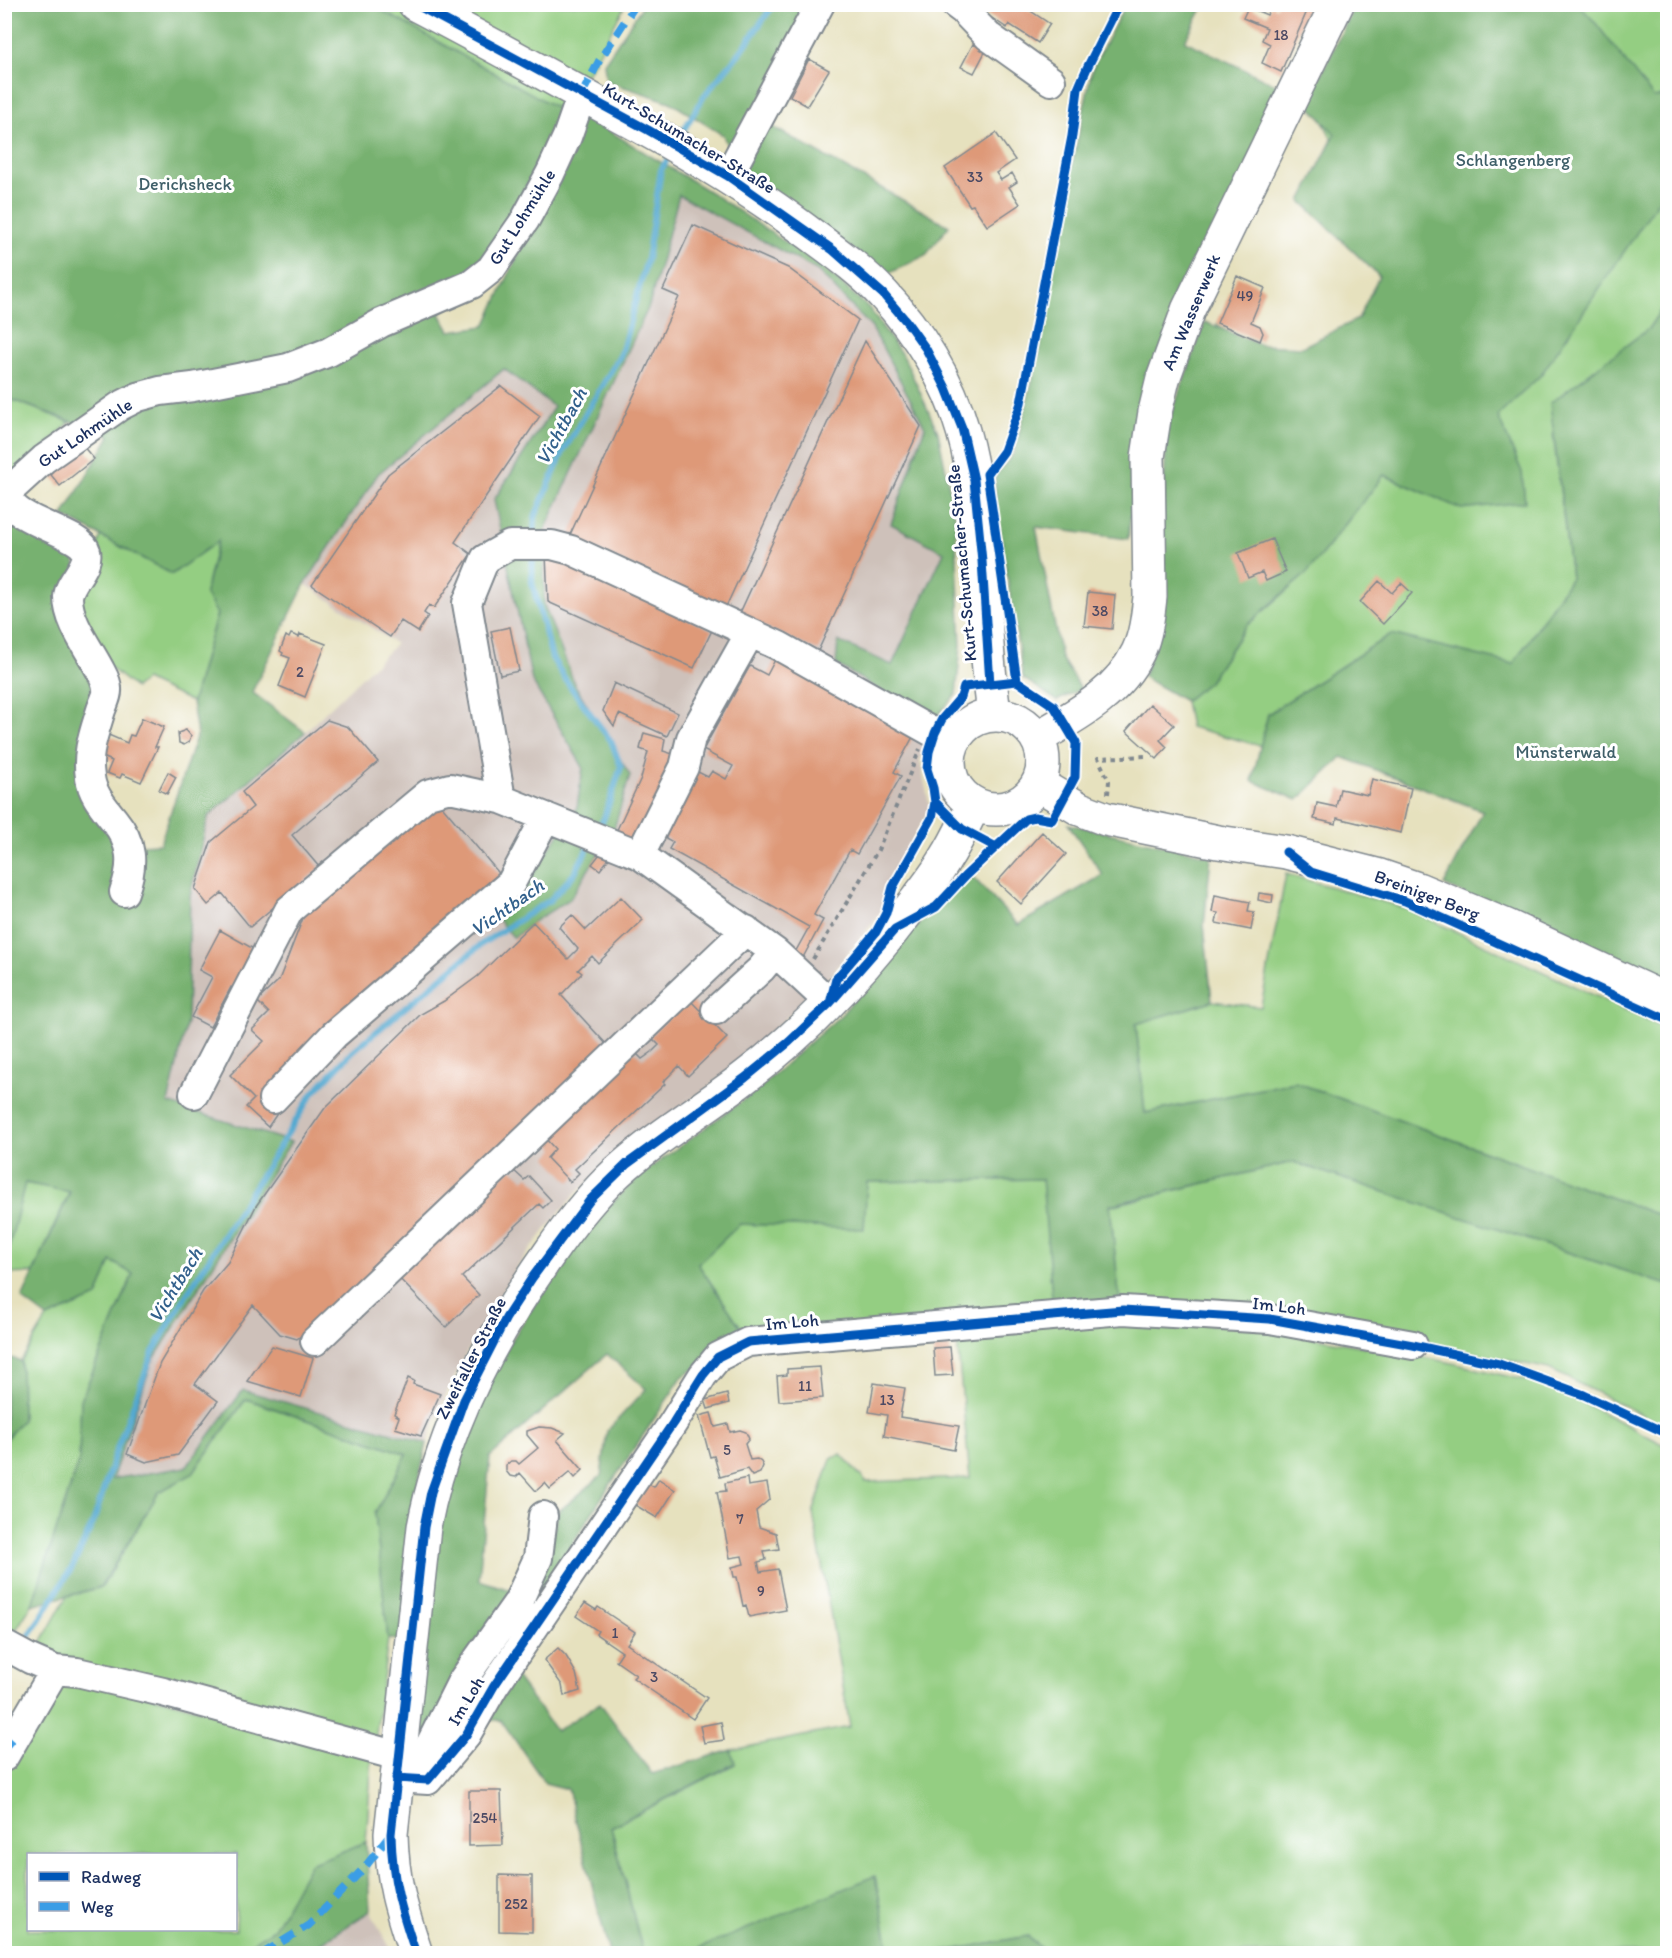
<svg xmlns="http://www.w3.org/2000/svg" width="1672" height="1958" font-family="Itim,sans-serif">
<rect width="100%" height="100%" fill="#fff"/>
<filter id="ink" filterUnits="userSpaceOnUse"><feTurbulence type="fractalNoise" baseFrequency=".0167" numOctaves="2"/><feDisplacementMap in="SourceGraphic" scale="12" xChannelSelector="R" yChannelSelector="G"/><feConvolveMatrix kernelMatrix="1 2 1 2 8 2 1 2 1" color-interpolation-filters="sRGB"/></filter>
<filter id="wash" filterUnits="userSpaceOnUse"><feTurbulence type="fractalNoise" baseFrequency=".008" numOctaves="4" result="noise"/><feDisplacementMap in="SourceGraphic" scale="24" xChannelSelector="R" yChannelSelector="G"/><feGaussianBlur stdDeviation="1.35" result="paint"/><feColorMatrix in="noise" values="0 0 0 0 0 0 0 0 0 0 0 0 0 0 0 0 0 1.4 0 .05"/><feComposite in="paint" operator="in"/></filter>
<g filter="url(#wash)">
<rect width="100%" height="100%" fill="#e6e1be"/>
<path fill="#cec1ba" d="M679 194 818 271 872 328 925 427 891 524 944 552 892 666 838 641 932 722 920 761 930 808 888 884 886 906 828 979 735 1066 579 1190 546 1229 517 1267 468 1350 446 1395 427 1443 243 1390 186 1467 111 1480 152 1362 291 1143 168 1104 187 1022 190 896 208 817 305 732 396 644 305 584 378 474 504 369 554 407 494 500 532 681 583 767 577 807 534 871 492 913 514 937 533 922 630 775 575 685 544 605 545 530 649 306Z
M370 1911 393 1953 306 1954Z"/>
<path fill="#94ce82" stroke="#587e70" stroke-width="1.5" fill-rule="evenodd" d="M336 5H625L594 63 551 127Z
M1364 5H1667V301L1648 329 1628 344 1553 433 1571 578 1513 664 1391 634 1268 714 1261 746 1190 727 1185 701 1209 682 1246 626 1307 573 1384 475 1411 487 1378 460 1191 367 1217 324 1278 376 1414 306 1314 103Z
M5 397 70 422 5 487Z
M101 536 172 574 218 540 205 593 217 613 192 702 145 680 135 688 106 664 76 599Z
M1286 874 1405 908 1667 1029V1218L1295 1082 1145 1113 1136 1024 1212 1001 1261 1007Z
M1293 1162 1667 1285V1427L1549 1369 1380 1333 1120 1304 1110 1206Z
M1043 1179 1053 1308 746 1335 698 1264 740 1224 863 1228 867 1182Z
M24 1183 70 1191 33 1273 5 1274V1264Z
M111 1261 133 1274 81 1400 79 1460 32 1605 9 1641 5 1637V1440L22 1420 21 1361 47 1318 97 1297Z
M1139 1318 1273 1330 1448 1362 1553 1387 1667 1446V1953L1046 1954 1028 1936 935 1953H890L875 1877 688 1953H643L611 1827 735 1764 731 1750 850 1727 813 1513 831 1459 841 1454 866 1482 970 1478 956 1330Z
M246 1399 407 1454 375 1513 388 1639 375 1742 34 1655 67 1596 102 1587 159 1492 192 1474Z
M72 1675 372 1756 366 1842 310 1864 274 1929 236 1953 5 1954 4 1800 6 1796 5 1767 53 1684ZM28 1854H236V1930H28Z"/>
<path fill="#77b170" stroke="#497067" stroke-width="1.5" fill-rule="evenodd" d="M5 5H372L568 114 469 284 440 314 450 331 485 326 583 115 710 192 821 266 869 308 905 359 938 432 955 515 961 646 956 695 932 722 836 664 838 641 892 665 944 552 891 524 925 427 872 328 818 271 679 195 649 306 545 530 544 605 575 685 630 775 614 829 570 899 533 922 514 938 492 913 534 871 577 807 583 767 532 681 494 500 554 407 504 369 378 474 305 584 252 692 305 732 208 817 190 896 187 1022 168 1103 291 1142 152 1362 112 1479 186 1467 243 1390 427 1443 417 1487 402 1640 388 1639 375 1513 407 1454 246 1399 192 1474 159 1492 101 1587 32 1605 79 1460 81 1400 133 1274 111 1261 97 1297 47 1318 22 1299 70 1192 25 1183 5 1264V516L74 553 93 676 78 778 119 846 160 844 197 734 192 702 217 614 205 593 218 541 172 574 63 516 110 436 5 397Z
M643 5H827L769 125 949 226 926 255 888 274 736 167 723 135 670 102 606 81 604 63Z
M1125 5H1204L1185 41 1281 87 1142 416 1128 539 1036 527 1061 658 1081 689 1057 701 1023 678 995 499V476L1014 453 1040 349 1063 209 1092 69Z
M1355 5H1579L1594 21 1654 98 1667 95V188L1541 375 1498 416 1522 472 1525 502 1461 509 1384 475 1307 573 1246 626 1209 682 1185 701 1143 677 1164 617 1162 526 1167 427 1205 322 1261 345 1302 347 1358 319 1379 276 1301 201 1335 134 1307 103Z
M1667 301V987L1444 885 1483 811 1342 757 1298 800 1252 781 1268 714 1391 634 1513 664 1571 578 1550 403 1648 329Z
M1068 824 1211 856 1204 925 1212 1001 1136 1024 1145 1113 1295 1082 1667 1218V1285L1293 1162 1110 1205 1120 1304 1053 1308 1042 1179 867 1182 864 1229 740 1224 698 1264 746 1335 682 1377 606 1491 537 1599 444 1754 414 1743 443 1496 476 1405 496 1365 546 1286 572 1250 604 1211 639 1176 753 1093 842 1014 904 938 970 874 1018 925 1103 875ZM607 1354 646 1389 607 1431 601 1476 558 1512 548 1557 526 1595 479 1580 490 1457Z
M5 1356 21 1361 22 1420 5 1440Z
M509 1668 556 1731 600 1703 652 1774 731 1750 735 1763 611 1827 643 1953H609L568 1789 545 1783 501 1720 480 1721Z
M366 1842 370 1911 306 1953H236L274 1929 310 1864Z
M875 1876 890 1953H688Z
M1028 1936 1046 1953H935Z"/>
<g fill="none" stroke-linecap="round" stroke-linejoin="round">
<path stroke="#54a9d0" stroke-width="6" d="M679 138 704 96 742 50 774 4
M534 536 535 517 563 452 621 354 647 259 661 170 670 155
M533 552 532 582 552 658 569 685 611 741 621 767 604 818 598 830
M23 1646 73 1566 93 1523 115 1454 153 1352 187 1294 313 1093 353 1051 483 943 550 900 574 874 590 844
M4 1677 15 1660"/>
</g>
<g id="blocks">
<path fill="#de9978" d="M975 4H1020L1050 24 1038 43 1009 24 1007 28 974 6Z
M1278 4H1310L1281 72 1262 63 1270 44 1262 40 1267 28 1243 18 1248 7 1267 15 1271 5 1276 8Z
M973 44 986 50 974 73 961 67Z
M809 59 829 70 807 106 790 96Z
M996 133 1015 160 996 173 1001 180 1012 173 1017 182 1009 187 1020 204 987 226 973 205 970 206 945 168Z
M693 225 788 268 858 320 725 609 569 537 679 297 663 290Z
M1237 276 1265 288 1251 322 1260 326 1263 333 1260 341 1217 323Z
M865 341 921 426 818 651 739 615Z
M501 386 540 416 455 542 471 554 434 608 429 605 424 613 428 616 418 632 401 621 390 637 312 585 388 474Z
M81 444 94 459 60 486 47 470Z
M1272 539 1286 572 1266 581 1262 572 1248 578 1238 553Z
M546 554 712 630 694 668 548 602Z
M1379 581 1392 593 1401 583 1412 593 1383 624 1360 602Z
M1088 592 1115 595 1112 629 1084 626Z
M510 627 519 671 500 675 491 631Z
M291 634 299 637 300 634 326 644 305 697 279 686 290 658 282 655 283 653 280 651 286 636 289 638Z
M777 656 915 733 894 772 901 776 857 854 850 850 814 915 823 920 800 963 792 958 809 927 669 849 673 842 660 835 696 771 708 777 712 771 726 779 733 766 703 750 750 666 767 675Z
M614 683 678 713 667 736 619 714 614 726 603 711Z
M1150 704 1174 725 1160 740 1167 747 1157 759 1126 731Z
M142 718 164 727 155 747H158L141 782 122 774 120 778 107 773 112 761 96 754 104 733 127 743 130 735 134 736Z
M327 720 348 727 378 762 292 835 320 868 250 927 222 893 208 905 195 889 211 842 253 807 242 792Z
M186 730 191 736 189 742 184 745 179 743 178 733Z
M644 733 665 739 663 751 673 754 665 786 638 844 615 834 641 778 648 752 640 749Z
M168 772 176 777 167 794 159 790Z
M1372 779 1411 788 1401 833 1337 818 1336 824 1314 819 1317 803 1336 807 1340 789 1368 795Z
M437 800 503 878 278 1112 268 1127 246 1107 254 1099 230 1075 264 1041 252 1030 269 1013 257 1001 279 980 305 913Z
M1042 832 1066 854 1021 904 997 882Z
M603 850 611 856 600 870 592 864Z
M1259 893 1273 895 1272 903 1258 900Z
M1215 895 1250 902 1248 911 1254 912 1251 930 1216 923 1218 913 1212 912Z
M621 897 643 920 598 963 592 956 578 970 582 973 561 995 609 1047 355 1289 297 1339 280 1334 253 1305 195 1384 218 1401 178 1455 146 1462 127 1454 160 1363 203 1291 228 1262 256 1206 325 1108 421 1014 444 1001 478 976 533 922 568 959 578 949 559 927 572 915 586 930Z
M220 930 259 952 238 991 231 987 210 1027 191 1017 212 977 199 970Z
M689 999 727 1038 688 1076 679 1066 663 1082 665 1084 575 1169 579 1173 570 1182 547 1158 555 1149 544 1137 634 1051 642 1059 652 1052 659 1045 650 1036Z
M511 1168 524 1180 529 1176 551 1200 543 1208 539 1204 462 1277 479 1295 446 1327 397 1276Z
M272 1346 313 1358 301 1397 247 1381Z
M950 1347 953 1375 935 1376 933 1348Z
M820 1367 823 1398 779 1401 777 1376 787 1375V1369Z
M408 1378 414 1381 413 1384 440 1394 421 1436 395 1428 399 1417 394 1414Z
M874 1383 905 1388 900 1417 959 1426 954 1450 884 1436 887 1415 869 1412Z
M727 1394 729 1403 708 1409 705 1400Z
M711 1413 715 1427 728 1424 730 1432 740 1430 746 1432 749 1439 745 1444 750 1460 757 1459 761 1462 763 1466 760 1473 752 1476 747 1469 720 1477 714 1456 710 1457 699 1416Z
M539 1427 552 1428 565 1433 557 1440 583 1470 575 1478 570 1472 550 1489 545 1483 536 1491 520 1473 516 1477 510 1476 506 1471V1465L511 1461H516L519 1464 538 1448 527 1435V1431Z
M747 1478 748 1486 767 1483 770 1499 756 1511 759 1527 776 1533 779 1549 764 1551 766 1560 758 1562 760 1572 778 1569 786 1610 749 1617 746 1605 743 1606 737 1577H734L732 1567 744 1564 742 1556 730 1558 717 1492 726 1491 725 1483Z
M659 1479 675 1490 657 1518 635 1505 648 1484 654 1487Z
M585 1603 596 1610 598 1607 635 1632 627 1644 707 1698 693 1719 633 1678 636 1675 616 1661 622 1652 596 1634 598 1631 576 1616Z
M558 1648 566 1656 576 1673 580 1691 564 1696 562 1685 544 1660Z
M721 1722 724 1740 704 1743 700 1726Z
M469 1791H501L503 1845 469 1846Z
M499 1875 532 1876V1932L499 1931Z"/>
</g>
</g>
<g filter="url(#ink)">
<use href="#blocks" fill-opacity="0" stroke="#80888e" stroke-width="1.5"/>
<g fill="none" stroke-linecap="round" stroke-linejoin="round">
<defs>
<path id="minor" d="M955 4 963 10 988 36 1051 81
M728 176 820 4
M501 799 467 603 485 559 510 545H552L571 550 779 646 952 743
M640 855 684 767 691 738 750 633
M124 892C134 864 133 843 114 820 103 806 92 794 90 777 86 753 94 733 101 710 103 704 108 695 107 689 107 681 102 674 99 668 88 647 68 622 68 597 69 581 90 567 86 551 83 537 31 523 17 510 14 508 11 503 9 500L10 490 44 459 120 406 138 397 160 391 193 387 288 368 329 352 381 323 472 284 491 269 525 220 550 174 567 137 582 94
M716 1010 761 969 775 952
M194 1094 289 910 428 794 450 788 501 799 640 855 775 952 830 1003
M273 1099 334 1035 511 883 546 817
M315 1341 746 930
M4 1645 30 1659 55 1670 77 1672 163 1692 398 1756
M4 1757 55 1670
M396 1778 428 1780 466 1735 494 1686 673 1423 703 1375 718 1357 748 1342 1123 1310 1270 1319 1413 1345
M413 1779 462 1681 518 1602 538 1558 543 1516"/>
<path id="major" d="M415 4C484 40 551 77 618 114 683 149 746 186 805 230 832 250 860 269 883 294 918 331 949 381 963 431 979 486 980 543 984 600 986 638 989 676 994 714
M949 762a47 47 0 1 1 94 0a47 47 0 1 1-94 0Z
M1037 738C1075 716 1118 694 1138 652 1146 635 1148 615 1150 597L1148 457 1155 412 1163 379 1188 310 1337 4
M1038 784 1080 809 1106 819 1218 842 1286 852 1380 876 1418 889 1507 926 1668 1001
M416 1954C401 1909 392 1881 391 1834L424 1527C443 1427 491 1336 549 1254 567 1228 586 1203 608 1181 648 1141 700 1112 745 1077 807 1030 861 973 908 911 921 894 935 877 946 858 957 841 965 822 974 805"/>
</defs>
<use href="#minor" stroke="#80888e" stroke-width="32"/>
<use href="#major" stroke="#80888e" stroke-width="36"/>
<path stroke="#80888e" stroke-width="4" stroke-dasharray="4.5 4.5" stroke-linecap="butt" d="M1108 794 1109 781 1098 758 1147 756
M813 959 878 850 920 749"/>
<use href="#minor" stroke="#fff" stroke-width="28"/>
<use href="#major" stroke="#fff" stroke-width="33"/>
<path stroke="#3b9de6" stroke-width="8" stroke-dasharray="15 8" stroke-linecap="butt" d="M582 94 599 61 636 4
M4 1738 12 1745
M262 1954 309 1925 365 1867 391 1834"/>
<defs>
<path id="cycleway" d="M415 4 648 130 728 176 833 250 883 294 906 321 926 349 946 388 962 428 974 480 982 561 990 684
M1017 681 987 474 1004 451 1021 403 1072 136 1078 89 1087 68 1119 4
M935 802 962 829 996 847
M1286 852 1311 872 1405 901 1668 1020
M396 1778 428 1780 466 1735 494 1686 673 1423 703 1375 718 1357 748 1342 1123 1310 1270 1319 1413 1345 1499 1364 1584 1395 1668 1434
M416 1954C401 1909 392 1881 391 1834L424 1527 431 1492 464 1400 506 1318 532 1278 590 1200 627 1164 745 1078 789 1042 830 1003 895 929 936 907 965 876 1026 819 1035 817 1052 820 1075 777 1076 743 1054 706 1017 681 964 687 961 697 942 719 935 733 929 752 927 769 933 788 935 802 932 818 893 887 886 913 876 932 836 979 830 1003"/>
</defs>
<use href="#cycleway" stroke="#fff" stroke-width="13"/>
<use href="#cycleway" stroke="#0057b8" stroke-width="9"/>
</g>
</g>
<g text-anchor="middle" stroke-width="6" stroke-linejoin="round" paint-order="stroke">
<g font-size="15" fill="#4c4a64">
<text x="1281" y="40">18</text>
<text x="975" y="182">33</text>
<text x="1245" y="301">49</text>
<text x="1100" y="616">38</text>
<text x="300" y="677">2</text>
<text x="805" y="1391">11</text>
<text x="887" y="1405">13</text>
<text x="727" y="1455">5</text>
<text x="740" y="1524">7</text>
<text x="761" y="1596">9</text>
<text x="615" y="1638">1</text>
<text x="654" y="1682">3</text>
<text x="485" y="1823">254</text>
<text x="516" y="1909">252</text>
</g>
<g font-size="18" fill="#1b2f5e" stroke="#fff">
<text transform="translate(689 138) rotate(31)" y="6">Kurt-Schumacher-Straße</text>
<text transform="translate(522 217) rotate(-58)" y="6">Gut Lohmühle</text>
<text transform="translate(1191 312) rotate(-67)" y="6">Am Wasserwerk</text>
<text transform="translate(85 433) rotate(-34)" y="6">Gut Lohmühle</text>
<text transform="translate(962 563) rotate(-95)" y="6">Kurt-Schumacher-Straße</text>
<text transform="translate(1427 895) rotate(21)" y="6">Breiniger Berg</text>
<text transform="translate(1279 1306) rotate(7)" y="6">Im Loh</text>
<text transform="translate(792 1322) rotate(-5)" y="6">Im Loh</text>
<text transform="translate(471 1358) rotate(-63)" y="6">Zweifaller Straße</text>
<text transform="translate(466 1701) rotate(-59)" y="6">Im Loh</text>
</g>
<g font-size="18" fill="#3f5f69" stroke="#fff">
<text x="1513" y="166">Schlangenberg</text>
<text x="185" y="190">Derichsheck</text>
<text x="1566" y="758">Münsterwald</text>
</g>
<g font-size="20" font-style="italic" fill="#32608c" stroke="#fff">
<text transform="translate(561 426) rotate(-61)" y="7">Vichtbach</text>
<text transform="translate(507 907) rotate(-35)" y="7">Vichtbach</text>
<text transform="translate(175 1285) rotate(-58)" y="7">Vichtbach</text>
</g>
</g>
<rect width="1672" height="1958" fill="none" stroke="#fff" stroke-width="24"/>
<rect x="27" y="1853" width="210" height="78" fill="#ffffff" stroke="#a4acbf" stroke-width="1.5"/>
<rect x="39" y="1872" width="30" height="9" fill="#0057b8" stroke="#a4acbf" stroke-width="1.5"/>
<text x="81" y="1883" font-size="18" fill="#1b2f5e">Radweg</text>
<rect x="39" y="1902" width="30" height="9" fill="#3b9de6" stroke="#a4acbf" stroke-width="1.5"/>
<text x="81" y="1913" font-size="18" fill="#1b2f5e">Weg</text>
</svg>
